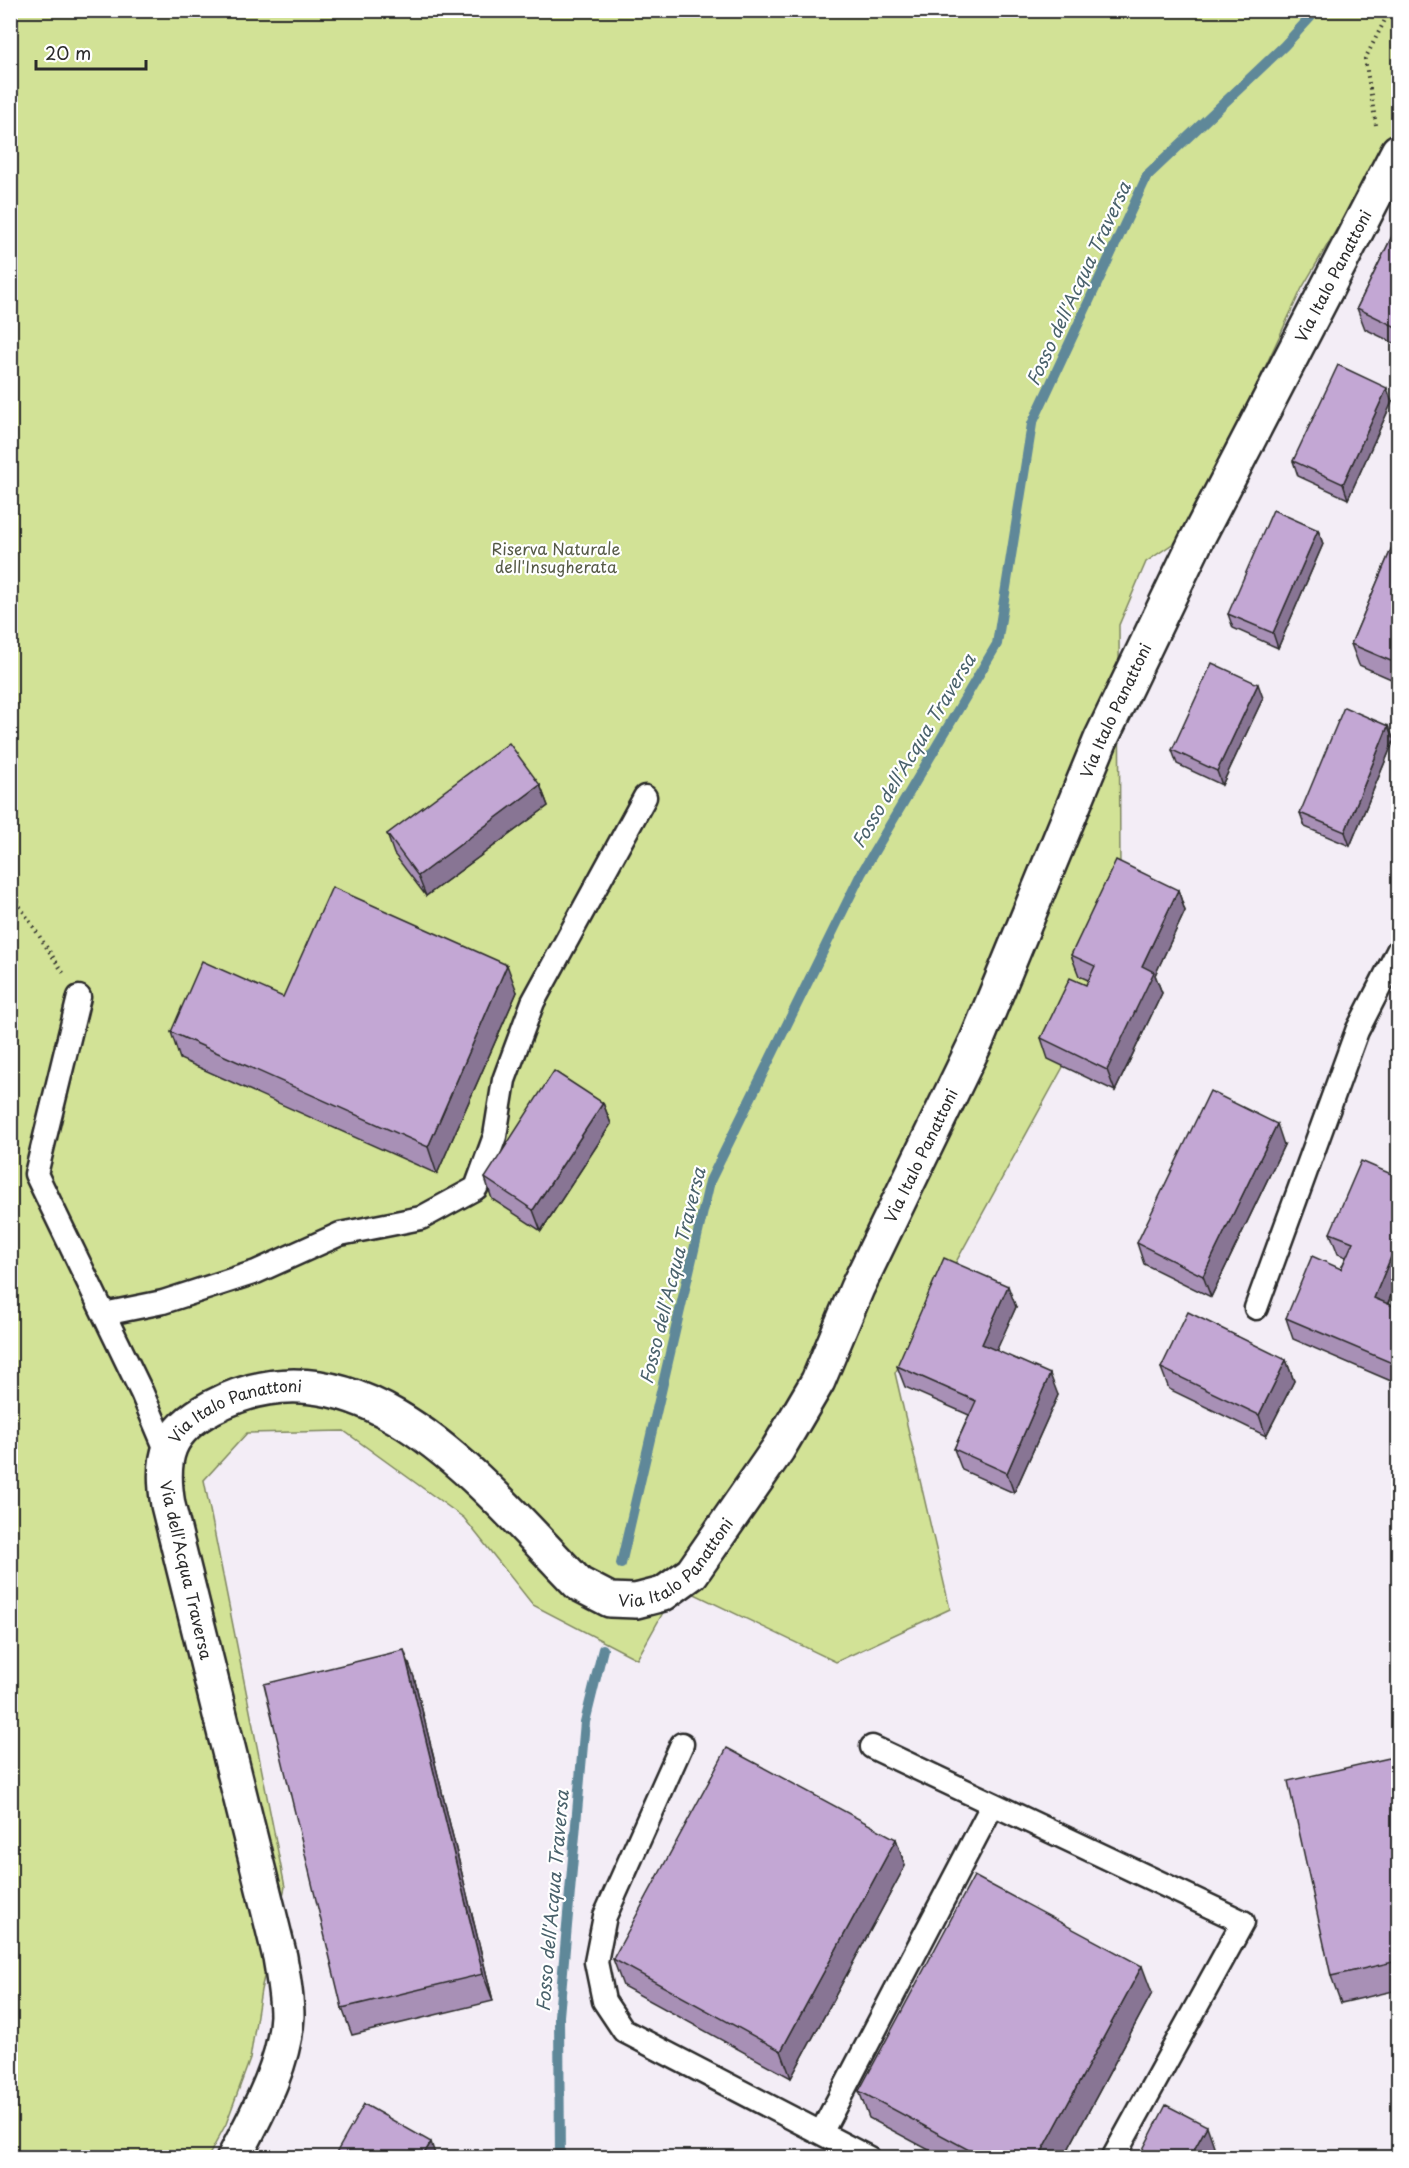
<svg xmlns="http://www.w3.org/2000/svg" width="1409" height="2168" font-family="'Playpen Sans',sans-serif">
<rect width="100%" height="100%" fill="#f3edf6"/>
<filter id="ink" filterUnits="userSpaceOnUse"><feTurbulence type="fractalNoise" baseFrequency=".0167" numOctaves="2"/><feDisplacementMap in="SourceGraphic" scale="12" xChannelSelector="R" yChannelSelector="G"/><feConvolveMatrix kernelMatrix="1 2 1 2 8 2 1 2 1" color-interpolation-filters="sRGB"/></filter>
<g filter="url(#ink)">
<path fill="#d2e296" stroke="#7e8660" stroke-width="1.5" d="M11 11H1398V125L1302 288 1187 534 1146 562 1119 625 1120 881 1068 1058 895 1373 950 1609 836 1662 678 1586 637 1659 533 1605 464 1518 344 1431 247 1433 204 1480 285 1887 261 1990 250 2059 226 2124 208 2157 11 2158Z"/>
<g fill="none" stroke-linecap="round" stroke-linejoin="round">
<path stroke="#5f8899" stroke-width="10" d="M621 1564 710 1181 861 874 997 644 1032 424 1147 176 1284 46 1317 10
M560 2158 559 2016 585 1722 603 1649"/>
<defs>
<path id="lane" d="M79 997 36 1174 142 1393 167 1452
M1256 1308 1357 1031 1398 951
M104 1314 163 1302 256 1272 340 1234 421 1218 476 1188 495 1136 504 1080 533 1002 645 797
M682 1744 605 1916 596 1962 604 2001 624 2031 869 2158
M872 1747 1243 1922 1113 2158
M821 2133 993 1804"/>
<g id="street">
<path id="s1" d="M234 2158C256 2115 285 2065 287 2016 287 1996 283 1976 280 1957L168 1505C160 1457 167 1431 212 1407 363 1328 486 1489 579 1584L610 1600 636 1601 663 1594 692 1573 778 1449 818 1381 857 1288 977 1040 1101 739 1195 543 1398 151"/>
</g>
</defs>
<use href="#lane" stroke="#2b2b2b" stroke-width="27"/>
<use href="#street" stroke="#2b2b2b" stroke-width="38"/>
<path stroke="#2b2b2b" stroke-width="4" stroke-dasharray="1.5 4.5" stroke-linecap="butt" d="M1376 125 1365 59 1390 10
M10 891 64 974"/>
<use href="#lane" stroke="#fff" stroke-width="22"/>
<use href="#street" stroke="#fff" stroke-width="33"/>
</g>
<path fill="#a890b6" stroke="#2b2b2b" stroke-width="1.5" d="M1398 224V345L1365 329 1357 308Z
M1392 402 1348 499 1298 476 1293 461Z
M1318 530 1323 544 1278 648 1233 628 1228 614Z
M1398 533V682L1359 665 1351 644Z
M1263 698 1222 785 1177 764 1172 750Z
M1388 726 1394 740 1350 846 1305 827 1300 813Z
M540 785 548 806 426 896 394 854 387 834Z
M1178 890 1185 911 1155 975 1162 993 1115 1091 1048 1059 1041 1038 1086 985 1088 980 1079 976 1071 955Z
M517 992 437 1174 180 1059 171 1032 283 997Z
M603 1103 611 1124 541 1231 492 1199 485 1178Z
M1284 1145 1211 1297 1144 1264 1137 1243Z
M1398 1177V1279L1388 1304 1398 1308V1384L1293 1339 1286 1318 1341 1269 1346 1257 1338 1254 1330 1233Z
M1016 1307 996 1350 1058 1395 1014 1493 962 1470 954 1449 969 1415 905 1387 897 1366Z
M1286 1360 1294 1381 1266 1436 1169 1389 1161 1368Z
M414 1677 493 2001 352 2035 342 2008Z
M1398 1756V1990L1341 2003 1331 1976Z
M896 1839 905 1866 791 2078 623 1986 613 1959Z
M1152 1993 1064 2157H942L869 2118 859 2091Z"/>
<path fill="#887594" stroke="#2b2b2b" stroke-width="1.5" d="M1387 388 1392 402 1348 499 1343 484Z
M1318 530 1323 544 1278 648 1273 633Z
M1258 684 1263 698 1222 785 1217 771Z
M1388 726 1394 740 1350 846 1345 832Z
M540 785 548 806 426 896 418 876Z
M1178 890 1185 911 1155 975 1162 993 1115 1091 1107 1070 1142 966Z
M507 965 517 992 437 1174 428 1147Z
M603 1103 611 1124 541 1231 533 1210Z
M1277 1124 1284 1145 1211 1297 1203 1276Z
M1398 1240V1279L1381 1319 1374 1298Z
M1008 1286 1016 1307 990 1365 982 1344Z
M1398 1347V1382L1392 1363Z
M1286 1360 1294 1381 1266 1436 1259 1415Z
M1050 1374 1058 1395 1014 1493 1007 1473Z
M404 1650 414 1677 493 2001 483 1974Z
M896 1839 905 1866 791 2078 781 2051Z
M1142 1966 1152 1993 1064 2157H1039Z
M1207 2126 1214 2146 1209 2157H1190Z
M431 2142 436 2157H422Z"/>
<path fill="#c3a7d4" stroke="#2b2b2b" stroke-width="1.5" d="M1398 224V328L1357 308Z
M1338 365 1387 388 1343 484 1293 461Z
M1273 510 1318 530 1273 633 1228 614Z
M1398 533V664L1351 644Z
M1212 663 1258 684 1217 771 1172 750Z
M1344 707 1388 726 1345 832 1300 813Z
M509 743 540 785 418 876 387 834Z
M1116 860 1178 890 1142 966 1154 972 1107 1070 1041 1038 1070 978 1086 985 1095 966 1071 955Z
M332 887 507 965 428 1147 171 1032 202 961 283 997Z
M554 1071 603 1103 533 1210 485 1178Z
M1210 1091 1277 1124 1203 1276 1137 1243Z
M1361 1161 1398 1177V1240L1374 1298 1398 1308V1347L1392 1363 1286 1318 1312 1256 1341 1269 1353 1242 1330 1233Z
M944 1258 1008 1286 982 1344 1050 1374 1007 1473 954 1449 976 1401 897 1366Z
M1188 1312 1286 1360 1259 1415 1161 1368Z
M404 1650 483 1974 342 2008 264 1684Z
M727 1748 896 1839 781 2051 613 1959Z
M1398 1756V1961L1331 1976 1288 1781Z
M974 1876 1142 1966 1039 2157H982L859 2091Z
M364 2104 431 2142 422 2157H334Z
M1166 2105 1207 2126 1190 2157H1139Z"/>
</g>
<g text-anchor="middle" stroke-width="4.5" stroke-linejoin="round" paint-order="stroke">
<g font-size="16" fill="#2b2b2b" stroke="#fff">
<text dy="6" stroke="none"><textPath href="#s1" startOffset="2812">Via Italo Panattoni</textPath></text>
<text dy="6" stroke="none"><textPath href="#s1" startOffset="2326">Via Italo Panattoni</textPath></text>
<text dy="6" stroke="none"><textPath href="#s1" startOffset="1840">Via Italo Panattoni</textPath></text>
<text dy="6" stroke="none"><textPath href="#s1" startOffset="816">Via Italo Panattoni</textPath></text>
<text dy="6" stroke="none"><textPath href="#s1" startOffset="1354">Via Italo Panattoni</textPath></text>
<text transform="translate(186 1570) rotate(77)" y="6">Via dell'Acqua Traversa</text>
</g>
<g font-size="16" fill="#555946" stroke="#fff">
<text x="556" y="555">Riserva Naturale<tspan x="556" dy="18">dell'Insugherata</tspan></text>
</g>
<g font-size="18" font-style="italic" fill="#49616b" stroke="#fff">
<text transform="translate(1079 284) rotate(-65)" y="6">Fosso dell'Acqua Traversa</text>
<text transform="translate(914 751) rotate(-59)" y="6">Fosso dell'Acqua Traversa</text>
<text transform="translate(673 1276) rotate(-76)" y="6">Fosso dell'Acqua Traversa</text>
<text transform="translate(553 1901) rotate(-85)" y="6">Fosso dell'Acqua Traversa</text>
</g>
</g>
<rect width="1409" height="2168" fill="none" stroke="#fff" stroke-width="36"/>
<rect x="18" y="18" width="1373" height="2132" fill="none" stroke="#2b2b2b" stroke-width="2" filter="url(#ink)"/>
<path d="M36 60v9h110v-9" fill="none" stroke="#2b2b2b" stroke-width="3"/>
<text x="45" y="60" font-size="18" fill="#2b2b2b" stroke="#ffffff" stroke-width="4.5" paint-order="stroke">20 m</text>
</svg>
